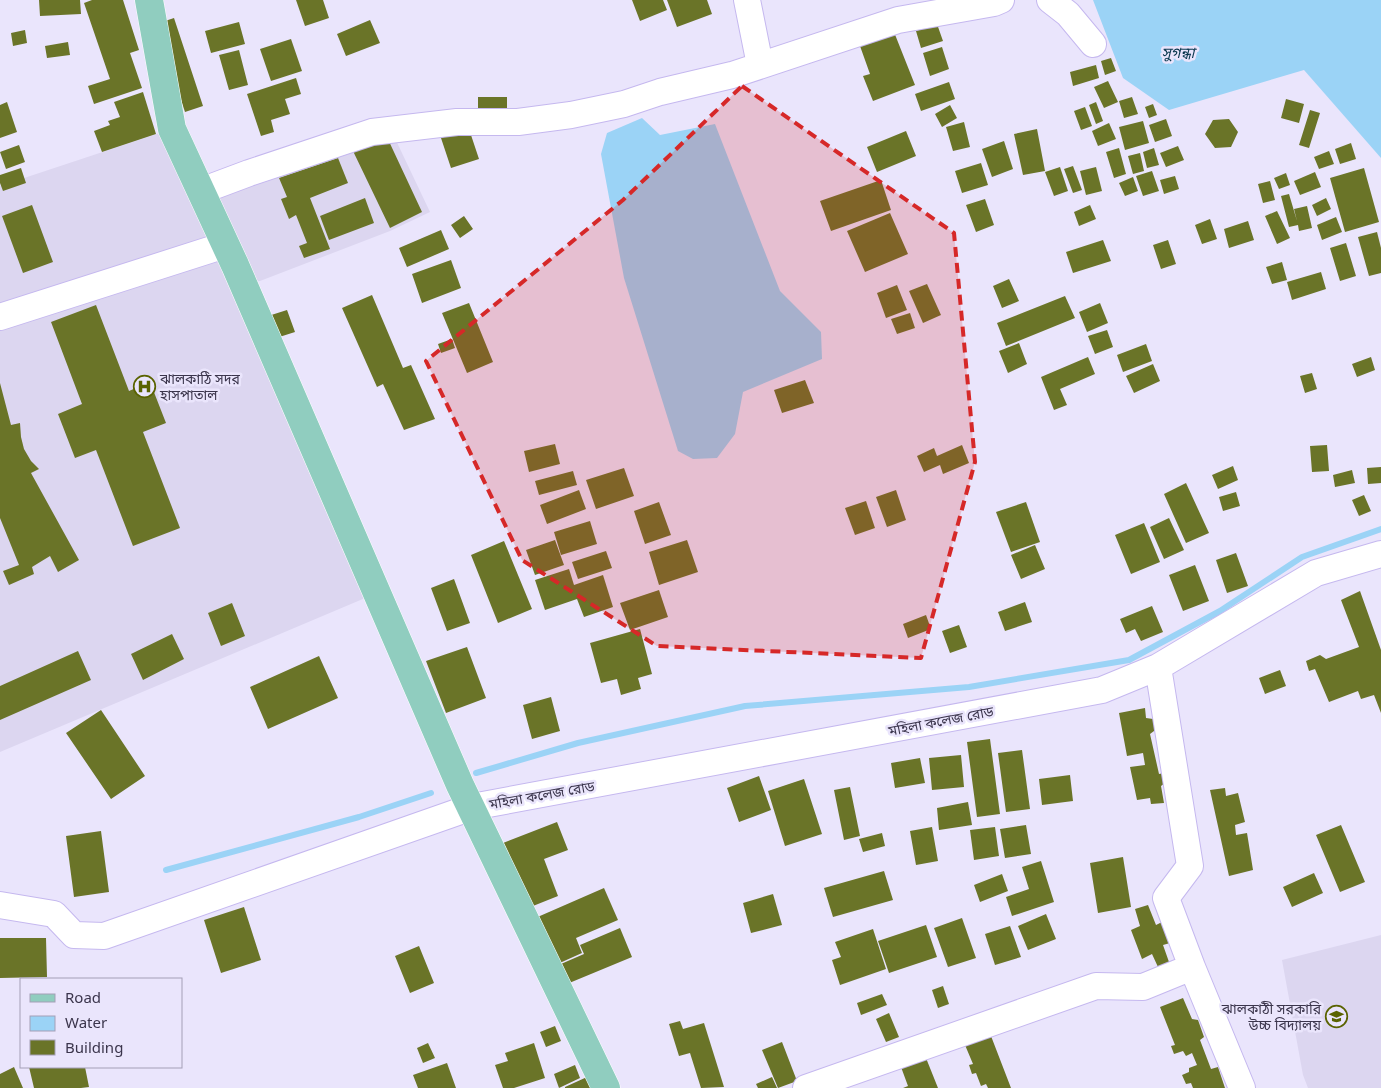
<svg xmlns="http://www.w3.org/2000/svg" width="1381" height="1088" font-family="'Noto Sans','Noto Sans Bengali',sans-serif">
<rect width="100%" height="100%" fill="#eae5fc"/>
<path fill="#dcd6f0" d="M172 129 377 593 0 752V186Z
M392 132 430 212 390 231 260 281H254L209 191Z
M1381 935V1088H1308L1303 1075 1282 960Z"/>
<path fill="#9bd3f6" d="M1093 0H1381V158L1304 70 1169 110 1123 78Z
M642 118 660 135 715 124 780 291 821 332 822 359 743 392 735 434 717 458 693 459 678 451 624 278 601 154 607 133Z"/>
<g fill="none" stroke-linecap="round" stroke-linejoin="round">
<path stroke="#9bd3f6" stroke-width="6" d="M476 773 578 743 745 706 969 687 1129 660 1220 611 1302 557 1381 529
M166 870 359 817 431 793"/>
</g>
<path fill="#6a7428" d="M39 0H80L81 14 40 16Z
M92 0H123L139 50 130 53 142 88 94 104 88 86 110 79 84 3Z
M296 0H323L329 18 305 26Z
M632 0H663L667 10 640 21Z
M667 0H707L712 14 677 27Z
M174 18 203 106 185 112 156 24Z
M370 20 380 43 346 56 337 34Z
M239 22 245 44 211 53 205 31Z
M937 24 943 41 921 48 916 31Z
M25 30 27 43 13 46 11 33Z
M894 32 915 85 873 101 863 76 870 74 860 46Z
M291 39 302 71 271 81 260 49Z
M68 42 70 55 47 58 45 46Z
M942 47 949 69 930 76 923 53Z
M239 50 248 85 229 90 219 55Z
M1111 58 1116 71 1105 75 1101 61Z
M1096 65 1099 78 1073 86 1070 72Z
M296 78 301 94 285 99 290 114 271 120 274 132 261 136 247 94Z
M1108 81 1118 102 1104 108 1094 87Z
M949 82 955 99 921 111 915 94Z
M143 92 156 134 102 152 94 131 110 125 108 121 120 117 114 102Z
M478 97H507V111L478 110Z
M1132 97 1138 114 1124 118 1119 101Z
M1286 99 1304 104 1299 123 1281 118Z
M7 102 17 132 0 138V105Z
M1096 102 1103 121 1096 124 1089 105Z
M1153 104 1157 115 1149 118 1145 107Z
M950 105 957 118 942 127 935 114Z
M1085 107 1092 126 1081 130 1074 111Z
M1310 110 1320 113 1309 148 1299 145Z
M1166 119 1172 136 1155 142 1149 125Z
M1229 119 1238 132 1231 147 1215 148 1205 134 1213 120Z
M1143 121 1149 143 1125 150 1119 127Z
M964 122 970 147 953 151 946 127Z
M1109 123 1116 139 1098 146 1092 131Z
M469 129 479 159 451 168 441 138Z
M1037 129 1045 171 1023 175 1014 134Z
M906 131 916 156 877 172 867 147Z
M386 135 422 212 390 228 353 151Z
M1004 141 1013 169 992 177 982 149Z
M1351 143 1356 159 1340 164 1335 149Z
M19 145 25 162 6 169 0 152Z
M1178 146 1184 160 1166 167 1160 153Z
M1119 148 1126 174 1114 178 1106 152Z
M1154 148 1159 165 1147 168 1143 152Z
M1329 151 1334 164 1319 169 1314 157Z
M1140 153 1144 171 1133 174 1128 156Z
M338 158 348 183 310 198 330 249 304 258 299 246 307 243 296 215 289 219 281 199 287 197 279 178Z
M981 163 988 185 962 193 955 171Z
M1073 166 1082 190 1073 193 1064 169Z
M1060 167 1068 191 1054 196 1045 172Z
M1096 167 1102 191 1086 195 1080 171Z
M21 168 26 183 3 191 0 183V175Z
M1364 168 1379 222 1345 232 1330 178Z
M1152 171 1159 191 1143 196 1136 176Z
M1315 172 1321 187 1300 195 1294 181Z
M1286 173 1290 185 1279 189 1274 178Z
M1175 176 1179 189 1164 194 1160 180Z
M1133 177 1138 191 1125 196 1119 183Z
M881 180 891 210 831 231 820 201Z
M1270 181 1275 200 1263 203 1258 184Z
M1289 194 1297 221 1294 209 1307 206 1312 228 1299 231 1298 225 1289 227 1281 196Z
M365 198 374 223 329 240 320 216Z
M1326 198 1331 209 1317 216 1312 205Z
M985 199 994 225 976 232 966 205Z
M32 205 53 262 23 273 2 216Z
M1090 205 1096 219 1079 226 1074 212Z
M1277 211 1290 238 1277 244 1265 216Z
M890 213 908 254 865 272 847 231Z
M464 216 473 229 460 238 451 225Z
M1336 217 1342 232 1322 240 1317 225Z
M1210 219 1217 239 1202 244 1195 225Z
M1248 221 1254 240 1229 248 1224 229Z
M441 230 449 249 407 267 399 248Z
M1377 232 1381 248V273L1369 276 1358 237Z
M1103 240 1111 261 1073 273 1066 252Z
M1168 240 1176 264 1161 269 1153 245Z
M1346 243 1356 276 1340 281 1330 248Z
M451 260 461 288 422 303 412 274Z
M1282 262 1287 280 1272 284 1266 267Z
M1321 272 1326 289 1292 300 1287 282Z
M1009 279 1019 301 1002 308 993 286Z
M927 284 941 315 923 323 909 291Z
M897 285 907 310 886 318 877 293Z
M372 295 403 368 411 365 435 419 404 430 383 384 377 387 342 308Z
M1065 296 1075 318 1006 346 997 323Z
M469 303 493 362 467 373 442 313Z
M1100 303 1108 323 1087 332 1079 312Z
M96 305 129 391 150 382 166 423 143 432 180 528 133 546 96 450 75 458 58 414 82 404 51 322Z
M287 310 295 332 273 339 265 317Z
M910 313 915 328 897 334 891 319Z
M1107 330 1113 347 1095 354 1088 336Z
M452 339 455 348 441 353 438 344Z
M1019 343 1027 364 1008 373 999 351Z
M1146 344 1152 361 1123 372 1117 355Z
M1088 357 1095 374 1060 389 1067 405 1054 410 1041 377Z
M1371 357 1375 370 1357 377 1352 364Z
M1153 364 1160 381 1134 393 1126 376Z
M1312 373 1317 389 1305 393 1300 376Z
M805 380 814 403 782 413 774 390Z
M0 383 11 425 20 423 21 437 24 449 31 461 39 469 31 473 79 560 58 572 50 556 32 567 34 574 9 585 3 571 19 565 0 518Z
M555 444 560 464 529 472 524 451Z
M962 445 969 463 943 474 940 465 924 472 917 456 934 448 937 456Z
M1327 445 1329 471 1312 472 1310 446Z
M1233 466 1238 480 1218 489 1212 475Z
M1381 467V483L1368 484 1367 468Z
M624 468 634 496 596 509 586 480Z
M1352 470 1355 483 1335 487 1333 475Z
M573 471 577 485 539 495 535 481Z
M1186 483 1209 533 1186 543 1164 494Z
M579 490 586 509 547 524 540 505Z
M896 490 906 520 887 527 876 497Z
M1236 492 1240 506 1223 511 1219 497Z
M1364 495 1371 511 1359 516 1352 500Z
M866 501 875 528 855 535 845 508Z
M659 502 671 535 645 544 634 511Z
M1026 502 1040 542 1011 552 996 512Z
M1169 518 1184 550 1164 559 1150 527Z
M590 521 597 544 561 555 554 532Z
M1144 523 1160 562 1131 574 1115 535Z
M555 540 564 565 535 575 526 550Z
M687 540 698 572 659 585 649 552Z
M504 541 532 609 498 623 471 555Z
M1035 545 1045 569 1021 579 1011 555Z
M606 551 612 568 578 579 572 562Z
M1236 553 1248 586 1227 593 1216 560Z
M1195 565 1209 601 1183 611 1169 575Z
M569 569 574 585 603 575 613 607 584 617 577 599 545 610 535 580Z
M454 579 470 623 447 631 431 588Z
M659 590 668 617 630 630 620 603Z
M1360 591 1381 650V713L1374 695 1361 699 1358 691 1329 702 1315 669 1309 671 1306 661 1320 655 1326 659 1359 647 1341 600Z
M1025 602 1032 622 1005 631 998 612Z
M232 603 245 636 221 646 208 613Z
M1152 606 1163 632 1141 641 1135 629 1126 633 1120 619Z
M926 615 931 629 908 638 903 624Z
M959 625 967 647 950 653 942 631Z
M640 629 652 674 638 678 641 689 621 695 617 679 601 683 590 643Z
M172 634 184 659 143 680 131 654Z
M467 647 486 698 446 713 426 661Z
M78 651 91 680 0 720V686Z
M319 656 338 698 268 729 250 687Z
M1280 670 1286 686 1265 694 1259 678Z
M551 697 560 731 532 739 523 705Z
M1145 708 1146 718 1153 719 1155 725 1154 731 1150 734 1159 774 1164 773 1165 783 1161 786 1164 803 1151 804 1150 798 1137 800 1130 767 1145 765 1143 753 1127 756 1119 713Z
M101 710 145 776 111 799 66 733Z
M990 739 1000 814 977 817 967 742Z
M1022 750 1030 809 1006 812 998 753Z
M961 755 964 787 932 790 929 758Z
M920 758 925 783 895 788 891 763Z
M1070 775 1073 801 1042 805 1039 779Z
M759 776 771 810 739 822 727 788Z
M804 779 822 834 785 846 768 791Z
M850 787 860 836 844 840 834 790Z
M1225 788 1226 796 1238 793 1245 822 1235 825 1236 835 1247 833 1253 870 1229 876 1210 790Z
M968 802 972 825 939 830 937 808Z
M557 822 568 850 544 859 558 896 528 908 498 845Z
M1026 825 1031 854 1005 858 1000 829Z
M1341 825 1365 882 1340 892 1316 835Z
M932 827 938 861 916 865 910 831Z
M995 827 999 856 974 860 970 830Z
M101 831 109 892 74 897 66 836Z
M882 833 885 846 863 852 859 839Z
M1123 857 1131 907 1098 913 1090 863Z
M1041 861 1054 902 1012 916 1006 897 1029 889 1022 867Z
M884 871 893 900 833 917 824 888Z
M1314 873 1323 893 1292 907 1283 887Z
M1002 874 1008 891 980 902 974 885Z
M604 888 618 920 576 938 582 953 553 966 533 919Z
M773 894 782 925 751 933 743 903Z
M1148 905 1156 925 1162 922 1170 943 1163 945 1169 962 1158 967 1152 954 1142 959 1131 930 1140 926 1135 909Z
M244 907 261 960 221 973 204 920Z
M1046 914 1056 939 1028 950 1018 926Z
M962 918 976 958 948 967 934 928Z
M926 925 937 957 889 973 878 941Z
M1010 926 1021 957 995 965 985 934Z
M620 928 632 957 562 986 554 967 584 954 580 945Z
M873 929 886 969 840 985 832 960 841 957 835 942Z
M0 938H46L47 977 0 978Z
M419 946 434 983 410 993 395 956Z
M943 986 949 1004 938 1008 932 990Z
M882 994 887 1005 861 1015 857 1003Z
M1183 998 1192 1019 1198 1020 1204 1037 1200 1040 1211 1069 1218 1067 1225 1088H1193L1191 1083 1186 1084 1182 1075 1189 1072V1068L1197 1065 1192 1053 1186 1056 1183 1051 1174 1054 1171 1046 1175 1045 1160 1007Z
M889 1013 899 1037 886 1042 876 1019Z
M680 1021 683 1029 704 1023 724 1087 701 1088 690 1053 679 1056 669 1024Z
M555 1026 561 1041 546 1047 540 1032Z
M991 1036 1011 1088H988L986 1084 981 1086 976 1073 972 1074 969 1065 973 1064 965 1045Z
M782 1042 797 1081 778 1088 762 1050Z
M428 1043 435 1058 423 1063 417 1048Z
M534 1043 545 1078 514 1088H503L495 1065 508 1061 505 1053Z
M926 1058 938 1088H903L908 1086 901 1067Z
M447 1063 456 1088H418L413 1075Z
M575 1065 580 1078 559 1088 554 1074Z
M14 1067 23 1088H0V1074Z
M29 1067H85L89 1087 81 1088H34Z
M587 1077 591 1088H565V1087Z
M772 1077 777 1088H758L756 1084Z"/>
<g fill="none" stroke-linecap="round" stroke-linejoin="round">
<defs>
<path id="minor" d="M747 0 760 65
M1050 0 1068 14 1093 44
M201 191 249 173 372 132 457 122H518L571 115 624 104 660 92 732 75 898 20 994 3 1001 0
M0 317 225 245
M1158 667 1190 866 1166 898 1192 967
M0 905 54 914 74 935 104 936 472 807 1102 690 1158 667 1316 573 1381 554
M806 1088 1096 986 1143 987 1192 967 1242 1088"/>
<path id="major" d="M149 0 172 129 235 265 460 785 606 1088"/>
</defs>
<use href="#minor" stroke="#c5b8ef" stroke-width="28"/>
<use href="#major" stroke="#fff" stroke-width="29"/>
<use href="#minor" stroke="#fff" stroke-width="26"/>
<use href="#major" stroke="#90cdbf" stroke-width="28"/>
</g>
<path fill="#d62828" fill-opacity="0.2" stroke="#d62828" stroke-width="4" stroke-dasharray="10 6" stroke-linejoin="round" d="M742 86 954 233 975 462 921 658 657 646 522 560 426 361 623 200Z"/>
<defs>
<symbol id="hospital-ring" viewBox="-11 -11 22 22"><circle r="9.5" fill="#eae5fc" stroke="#5a6301" stroke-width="1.5"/><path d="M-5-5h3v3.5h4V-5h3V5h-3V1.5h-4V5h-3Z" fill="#5a6301"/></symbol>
<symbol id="school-ring" viewBox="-11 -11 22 22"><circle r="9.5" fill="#eae5fc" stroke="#5a6301" stroke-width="1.5"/><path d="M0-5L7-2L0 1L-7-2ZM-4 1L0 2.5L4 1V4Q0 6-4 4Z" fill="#5a6301"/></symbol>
</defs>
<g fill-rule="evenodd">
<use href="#hospital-ring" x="132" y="374" width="25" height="25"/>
<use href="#school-ring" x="1324" y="1004" width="25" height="25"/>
</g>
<g text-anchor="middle" stroke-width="5" stroke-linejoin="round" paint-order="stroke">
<g font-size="14" fill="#3b354c" stroke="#eae5fc" text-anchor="start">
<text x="160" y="384">ঝালকাঠি সদর<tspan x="160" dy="16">হাসপাতাল</tspan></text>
<text x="1321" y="1014" text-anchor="end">ঝালকাঠী সরকারি<tspan x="1321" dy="16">উচ্চ বিদ্যালয়</tspan></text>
</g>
<g font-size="14" fill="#3b354c" stroke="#eae5fc">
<text transform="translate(941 721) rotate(-11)" y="5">মহিলা কলেজ রোড</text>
<text transform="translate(542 795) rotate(-10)" y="5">মহিলা কলেজ রোড</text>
</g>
<g font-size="15" font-style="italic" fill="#09374e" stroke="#eae5fc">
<text x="1178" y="58">সুগন্ধা</text>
</g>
</g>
<rect x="20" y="978" width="162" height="90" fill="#eae5fc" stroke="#a49fb6"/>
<rect x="30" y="994" width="25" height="8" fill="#90cdbf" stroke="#a49fb6"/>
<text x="65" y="1003" font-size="15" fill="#3b354c">Road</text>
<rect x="30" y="1016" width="25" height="15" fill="#9bd3f6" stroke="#a49fb6"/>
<text x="65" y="1028" font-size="15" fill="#3b354c">Water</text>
<rect x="30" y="1040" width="25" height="15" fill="#6a7428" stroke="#a49fb6"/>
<text x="65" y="1053" font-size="15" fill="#3b354c">Building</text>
</svg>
